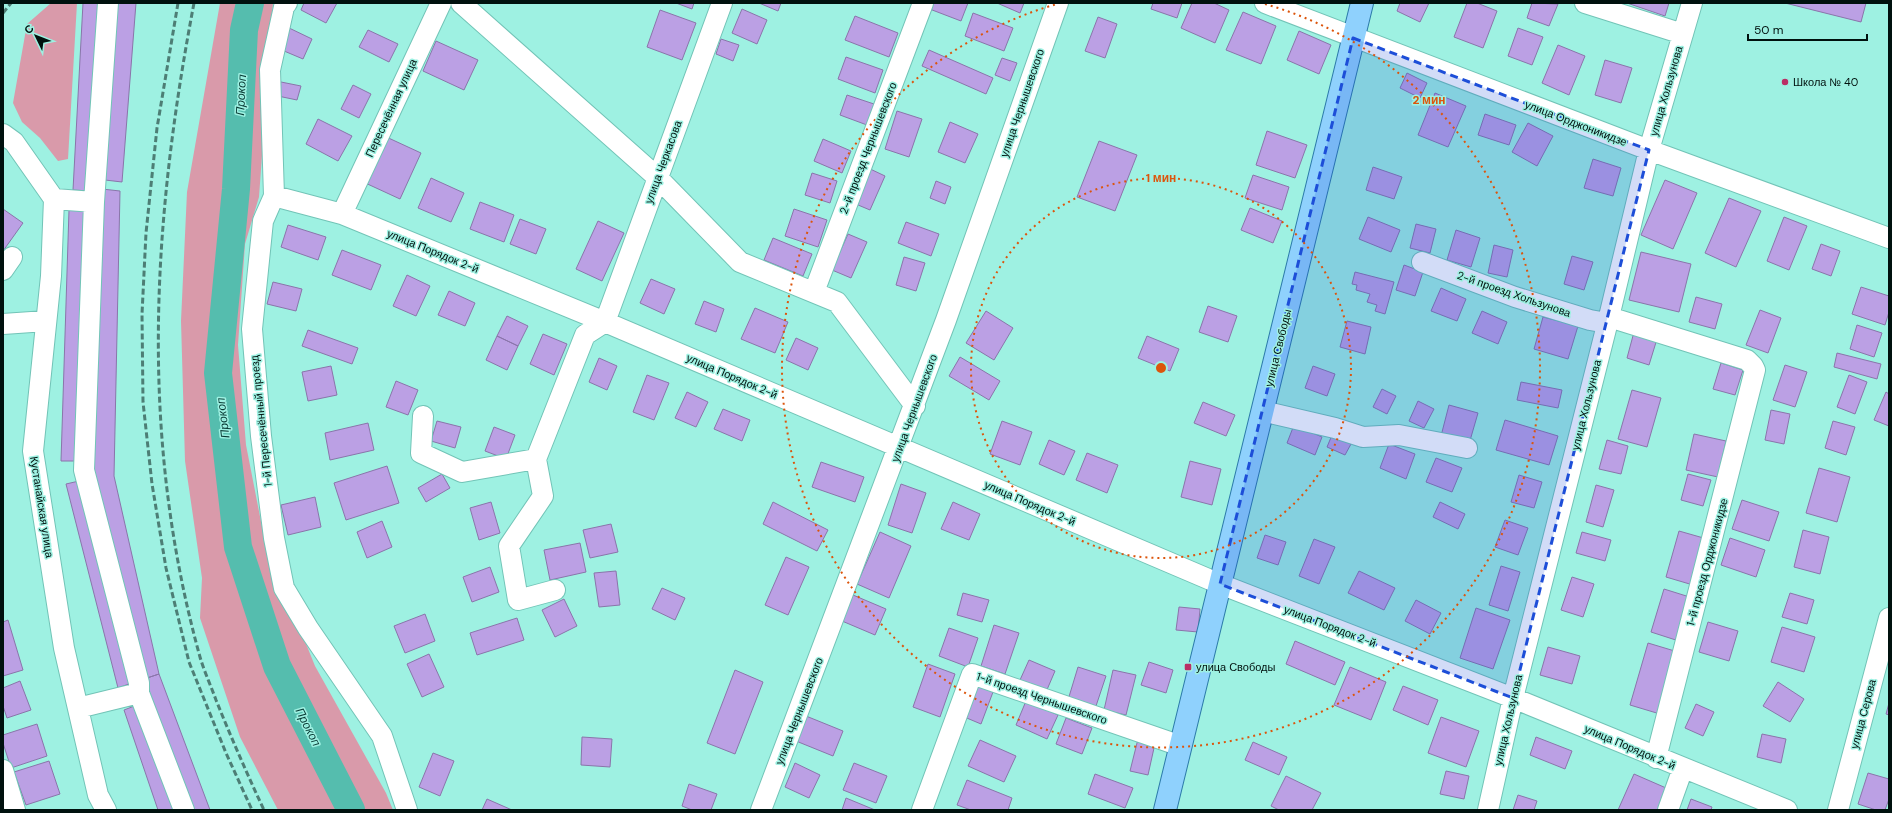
<svg xmlns="http://www.w3.org/2000/svg" width="1892" height="813" font-family="'DM Sans',sans-serif">
<rect width="100%" height="100%" fill="#9ef1e2"/>
<path fill="#d99aaa" d="M51 3H77L68 159 58 161 40 138 22 122 13 103 27 24Z
M220 3H273L259 197 245 244 238 345 246 445 265 542 315 666 386 793 393 810H278L240 737 200 618 202 578 185 461 181 321 187 192Z"/>
<g fill="none" stroke-linecap="round" stroke-linejoin="round">
<path stroke="#55bdae" stroke-width="28" d="M250 3 244 30 236 189 218 373 238 547 277 666 351 810"/>
</g>
<path fill="#bba0e4" stroke="#8a75aa" d="M83 3H103L89 191 73 190Z
M114 3H136L122 182 105 180Z
M304 3H337L326 23 301 10Z
M676 3H694L692 9Z
M759 3H781L778 11Z
M929 3H968L961 21 927 8Z
M997 3H1024L1020 13Z
M1153 3H1182L1177 18 1151 9Z
M1192 3H1214L1229 10 1215 43 1181 28Z
M1400 3H1429L1420 22 1397 11Z
M1467 3H1477L1497 11 1483 48 1454 37Z
M1532 3 1558 4 1549 26 1527 18Z
M1627 3H1669L1665 16Z
M1785 3H1866L1861 22Z
M742 9 767 20 757 44 732 33Z
M660 10 696 23 682 60 647 47Z
M1243 12 1276 26 1261 64 1226 50Z
M973 13 1013 28 1004 51 965 36Z
M855 16 898 33 889 57 845 40Z
M1098 17 1117 24 1105 58 1085 51Z
M287 27 312 39 303 59 277 48Z
M1518 28 1543 37 1532 65 1508 56Z
M368 30 398 44 389 62 359 47Z
M1299 31 1331 45 1319 74 1287 60Z
M721 39 739 45 733 61 716 54Z
M436 41 478 60 464 90 423 71Z
M1558 45 1585 56 1569 95 1542 83Z
M929 50 993 78 986 94 922 66Z
M846 57 883 70 875 93 838 79Z
M1002 58 1017 63 1010 81 995 75Z
M1605 60 1632 68 1621 103 1595 95Z
M1407 73 1427 83 1420 98 1400 88Z
M276 81 301 86 297 100 273 95Z
M353 85 371 94 359 118 341 109Z
M1435 93 1466 106 1448 147 1418 135Z
M847 95 874 104 867 125 840 115Z
M897 111 922 119 909 157 885 149Z
M1485 114 1516 125 1509 145 1478 135Z
M318 119 352 136 338 161 306 144Z
M950 122 978 134 965 163 938 152Z
M1528 123 1553 136 1537 166 1512 152Z
M1267 131 1307 145 1295 178 1256 165Z
M382 135 421 153 400 199 361 181Z
M823 139 851 151 842 173 814 161Z
M1099 141 1137 155 1115 211 1077 197Z
M1593 159 1621 168 1613 196 1584 188Z
M866 167 885 176 870 210 851 202Z
M1373 167 1402 177 1394 199 1366 190Z
M812 173 837 181 830 203 805 195Z
M1253 175 1289 187 1282 210 1245 198Z
M431 178 464 193 451 222 418 208Z
M1665 180 1697 193 1673 249 1641 235Z
M936 181 951 187 945 204 930 198Z
M102 189 120 191 114 476 159 674 144 679 89 453Z
M1729 198 1761 211 1736 267 1705 253Z
M480 202 514 215 504 242 470 229Z
M1250 208 1282 221 1273 243 1241 230Z
M3 209 23 223 3 251Z
M794 209 827 220 818 247 785 236Z
M69 210H89L78 461H61Z
M1368 217 1400 230 1391 252 1359 239Z
M1784 217 1807 226 1789 270 1767 261Z
M520 219 546 229 536 254 510 244Z
M598 221 624 233 602 281 576 269Z
M906 222 939 234 931 256 898 243Z
M1416 224 1436 229 1430 253 1410 248Z
M288 225 326 237 318 260 281 247Z
M1456 230 1480 238 1471 267 1447 260Z
M848 234 867 242 851 278 832 270Z
M773 238 812 254 803 276 764 260Z
M1821 244 1840 251 1831 276 1812 269Z
M1494 245 1513 250 1507 277 1488 273Z
M342 250 381 265 371 290 332 275Z
M1641 252 1691 264 1679 312 1629 300Z
M1572 256 1593 262 1584 290 1564 284Z
M904 257 925 263 916 291 896 285Z
M1404 265 1423 272 1415 296 1396 290Z
M1355 272 1394 282 1385 314 1375 311 1377 305 1367 302 1370 294 1356 290 1357 285 1352 284Z
M407 275 430 286 416 316 393 306Z
M651 279 675 289 664 314 640 303Z
M273 282 302 289 296 311 267 304Z
M1861 287 1889 296V312L1885 325 1852 314Z
M1441 288 1466 299 1457 321 1431 311Z
M449 291 475 303 465 326 438 315Z
M1696 297 1722 304 1715 329 1689 322Z
M704 301 724 309 716 332 695 324Z
M1208 306 1237 316 1228 342 1199 332Z
M755 308 788 322 775 353 741 339Z
M1760 310 1781 318 1768 353 1746 345Z
M986 311 1013 328 994 360 966 343Z
M1482 311 1507 322 1498 344 1472 333Z
M507 316 528 326 518 346 497 336Z
M1543 317 1578 326 1568 359 1534 349Z
M1347 321 1371 327 1365 354 1340 347Z
M1857 325 1882 333 1874 357 1850 349Z
M308 330 358 348 352 364 302 346Z
M1634 332 1657 339 1649 365 1627 358Z
M543 334 567 344 554 375 530 364Z
M497 336 518 346 507 370 486 360Z
M1147 336 1179 349 1170 371 1138 358Z
M796 338 818 348 808 370 786 360Z
M1837 353 1881 364 1877 379 1834 367Z
M960 357 1000 381 989 400 949 376Z
M599 358 617 366 607 390 589 382Z
M1721 363 1743 370 1735 395 1713 389Z
M1785 365 1807 372 1795 407 1773 400Z
M331 366 337 395 308 401 302 372Z
M1313 366 1335 374 1327 396 1305 388Z
M647 375 669 383 654 420 633 412Z
M1849 375 1867 382 1855 414 1837 407Z
M396 381 418 390 408 415 386 407Z
M1521 382 1562 390 1558 408 1517 400Z
M1382 389 1396 396 1387 414 1373 407Z
M1632 390 1661 398 1647 447 1618 439Z
M687 392 708 402 696 427 675 418Z
M1886 392 1889 394V426L1874 420Z
M1418 401 1434 409 1424 428 1409 421Z
M1203 402 1235 415 1226 436 1194 423Z
M1449 405 1478 413 1469 444 1441 436Z
M723 409 750 420 742 441 714 429Z
M1771 410 1790 414 1784 444 1765 440Z
M1505 420 1558 436 1549 465 1496 450Z
M437 421 461 427 455 448 431 441Z
M1002 421 1032 432 1020 465 990 454Z
M1833 421 1855 427 1846 455 1825 448Z
M368 423 374 450 330 460 325 433Z
M1294 425 1322 437 1315 455 1287 443Z
M494 427 515 435 506 459 485 451Z
M1694 434 1726 441 1718 477 1686 470Z
M1332 435 1351 444 1345 455 1327 447Z
M1049 440 1075 451 1064 475 1039 464Z
M1607 440 1628 446 1621 474 1599 469Z
M1389 444 1415 454 1406 479 1380 468Z
M1087 453 1118 465 1107 493 1076 480Z
M1436 458 1462 468 1452 492 1426 482Z
M1190 461 1221 469 1212 505 1181 497Z
M821 462 864 477 855 502 812 487Z
M387 466 399 503 346 520 334 483Z
M1819 468 1850 477 1837 522 1806 513Z
M442 474 450 488 426 502 418 488Z
M1688 474 1711 480 1703 506 1681 500Z
M1519 475 1542 482 1534 508 1511 502Z
M79 481 134 682 118 688 66 484Z
M901 484 926 493 912 533 888 525Z
M1596 485 1614 490 1603 527 1586 522Z
M315 497 321 527 288 535 281 505Z
M1742 500 1779 512 1769 541 1732 529Z
M491 502 500 533 479 540 470 508Z
M773 502 828 530 817 551 763 524Z
M953 502 980 514 969 540 941 529Z
M1440 502 1465 514 1458 529 1433 517Z
M1505 520 1528 528 1518 555 1495 547Z
M382 521 392 547 367 558 357 532Z
M611 524 618 552 590 558 583 530Z
M1803 530 1829 537 1820 574 1794 567Z
M1679 531 1707 539 1693 585 1666 577Z
M880 532 911 546 889 598 857 584Z
M1582 532 1611 540 1605 561 1576 553Z
M1265 535 1286 542 1278 565 1257 558Z
M1730 538 1765 550 1756 577 1721 565Z
M1314 539 1335 547 1319 584 1299 576Z
M580 543 586 572 550 580 544 550Z
M786 557 809 567 788 615 765 605Z
M1501 566 1520 572 1508 611 1489 605Z
M490 567 499 592 472 602 463 577Z
M616 571 620 605 599 607 594 573Z
M1359 571 1395 588 1384 610 1348 593Z
M1572 577 1594 584 1583 617 1561 610Z
M662 588 685 598 675 620 652 609Z
M1664 589 1696 599 1682 642 1651 632Z
M963 593 989 600 982 622 957 615Z
M1790 593 1814 600 1807 624 1782 617Z
M853 595 886 609 875 635 842 621Z
M564 599 577 626 555 637 542 610Z
M1416 600 1441 613 1430 634 1405 621Z
M1179 607 1200 609 1198 632 1176 630Z
M1476 608 1510 620 1493 669 1460 658Z
M425 614 435 641 405 653 394 626Z
M517 618 524 640 477 655 470 633Z
M8 620 23 670 3 676V622Z
M1708 622 1738 631 1729 661 1699 652Z
M994 625 1019 633 1005 674 981 666Z
M1782 627 1815 637 1804 672 1771 662Z
M949 628 978 638 968 667 939 656Z
M1295 641 1345 662 1335 685 1286 664Z
M1648 643 1678 652 1660 714 1630 705Z
M1548 647 1580 656 1572 684 1540 675Z
M429 654 444 687 422 697 407 664Z
M1029 660 1055 671 1046 692 1020 680Z
M1149 662 1173 670 1166 693 1141 685Z
M928 664 955 674 940 717 913 707Z
M1078 667 1106 676 1095 709 1068 700Z
M1350 667 1386 682 1371 720 1334 705Z
M735 670 763 682 735 754 707 743Z
M1113 670 1136 675 1126 715 1104 710Z
M159 674 210 810H193L144 679Z
M20 681 31 710 7 718 3 706V688Z
M1778 682 1804 699 1790 722 1763 706Z
M974 685 993 692 981 724 962 716Z
M1403 686 1438 700 1428 725 1393 710Z
M1026 701 1058 715 1047 739 1016 725Z
M1889 703V715L1886 714Z
M1696 704 1714 712 1703 736 1685 728Z
M137 705 177 810H158L124 710Z
M806 716 843 731 833 756 796 741Z
M1441 717 1479 731 1466 767 1428 753Z
M1066 718 1092 728 1082 754 1056 744Z
M37 724 47 756 11 768 3 743V735Z
M1762 734 1786 739 1781 763 1757 757Z
M1139 735 1156 739 1148 775 1130 771Z
M582 737 612 739 610 767 581 765Z
M1536 737 1572 751 1565 769 1530 755Z
M980 740 1016 756 1004 782 968 766Z
M1253 742 1287 757 1279 775 1245 760Z
M433 753 454 761 440 796 419 787Z
M49 761 60 794 26 805 14 772Z
M795 763 820 775 809 798 785 787Z
M854 763 887 776 876 803 843 790Z
M1446 771 1469 776 1464 799 1440 794Z
M1868 773 1889 779V799L1885 810H1876L1858 804Z
M1095 774 1133 788 1125 808 1088 794Z
M1634 774 1673 791 1664 810H1618Z
M1286 776 1321 793 1312 810H1279L1271 806Z
M967 780 1012 798 1008 810H971L957 805Z
M689 784 717 794 711 810H692L682 806Z
M1518 795 1537 801 1534 810H1513Z
M846 798 875 810H842Z
M487 799 512 810H482Z
M1691 799 1712 807 1711 810H1687Z"/>
<g fill="none" stroke-linecap="round" stroke-linejoin="round">
<defs>
<path id="minor" d="M287 3 284 7 270 70 274 196 263 221 252 329 261 436 274 538 284 588 308 628 382 736 407 810
M461 3 658 178 740 262 837 302 915 406
M1265 3 1649 150 1889 238
M1585 3 1683 34
M3 134 14 142 54 199
M274 196 342 214 605 322 1220 584 1513 698 1787 810
M54 199 51 276 33 451 64 648 98 795 106 810
M54 199 94 202 108 3
M94 202 84 470 139 683V693
M342 214 441 3
M1422 262 1515 297 1590 320 1607 323
M3 270 12 257
M814 292 923 3
M1609 317 1747 360 1753 366 1755 370 1656 758
M3 324 46 321
M1262 411 1335 428 1363 437 1399 435 1467 448
M423 416 421 453 462 472 536 459
M555 590 518 600 509 546 543 496 536 459 585 335 605 322 722 3
M78 708 139 693 184 810
M3 770 15 810
M761 810 946 320 1058 3
M922 810 972 674 1181 746
M1488 810 1513 698 1609 317 1649 150 1692 3
M1668 810 1683 768
M1838 810 1889 618"/>
<path id="major" d="M1165 810 1362 3"/>
</defs>
<use href="#minor" stroke="#72c4b7" stroke-width="22"/>
<use href="#major" stroke="#2c7aa9" stroke-width="24"/>
<use href="#minor" stroke="#fff" stroke-width="20"/>
<use href="#major" stroke="#8fd1fd" stroke-width="22"/>
<path stroke="#4d7e75" stroke-width="3" stroke-dasharray="6 3" stroke-linecap="butt" d="M178 3 157 128 146 233 142 314 143 402 152 484 166 568 189 662 226 753 252 810
M194 3C152 224 139 437 200 657 204 671 211 686 216 700 231 737 247 774 264 810
M3 13 11 3"/>
</g>
<path fill="#1d4ed8" fill-opacity="0.2" stroke="#1d4ed8" stroke-width="3" stroke-dasharray="8 5" stroke-linejoin="round" d="M1353 38 1649 150 1513 698 1220 584Z"/>
<g fill="none" stroke="#dc550c" stroke-width="2" stroke-dasharray="2 4">
<circle cx="1161" cy="368" r="190"/>
<path d="M1265 4A379 379 0 1 1 1057 4"/>
</g>
<g fill="#ba2e65" stroke="#9ef1e2" stroke-width="1.5">
<circle cx="1785" cy="82" r="4"/>
<rect x="1184" y="663" width="8" height="8" rx="2"/>
</g>
<g text-anchor="middle" stroke-width="3" stroke-linejoin="round" paint-order="stroke">
<g font-size="11" fill="#00110e" stroke="#9ef1e2" text-anchor="start">
<text x="1793" y="86">Школа № 40</text>
<text x="1196" y="671">улица Свободы</text>
</g>
<g font-size="11" fill="#00110e" stroke="#9ef1e2">
<text transform="translate(1666 91) rotate(-74)" y="4">улица Хользунова</text>
<text transform="translate(1022 103) rotate(-71)" y="4">улица Чернышевского</text>
<text transform="translate(391 108) rotate(-65)" y="4">Пересечённая улица</text>
<text transform="translate(1576 123) rotate(21)" y="4">улица Орджоникидзе</text>
<text transform="translate(868 148) rotate(-69)" y="4">2-й проезд Чернышевского</text>
<text transform="translate(663 162) rotate(-70)" y="4">улица Черкасова</text>
<text transform="translate(433 251) rotate(22)" y="4">улица Порядок 2-й</text>
<text transform="translate(1514 294) rotate(19)" y="4">2-й проезд Хользунова</text>
<text transform="translate(1278 348) rotate(-76)" y="4">улица Свободы</text>
<text transform="translate(732 376) rotate(23)" y="4">улица Порядок 2-й</text>
<text transform="translate(1586 405) rotate(-76)" y="4">улица Хользунова</text>
<text transform="translate(914 408) rotate(-70)" y="4">улица Чернышевского</text>
<text transform="translate(261 421) rotate(-96)" y="4">1-й Пересечённый проезд</text>
<text transform="translate(1030 503) rotate(23)" y="4">улица Порядок 2-й</text>
<text transform="translate(42 507) rotate(81)" y="4">Кустанайская улица</text>
<text transform="translate(1707 562) rotate(-75)" y="4">1-й проезд Орджоникидзе</text>
<text transform="translate(1330 626) rotate(21)" y="4">улица Порядок 2-й</text>
<text transform="translate(1042 698) rotate(19)" y="4">1-й проезд Чернышевского</text>
<text transform="translate(799 711) rotate(-69)" y="4">улица Чернышевского</text>
<text transform="translate(1863 714) rotate(-75)" y="4">улица Серова</text>
<text transform="translate(1508 720) rotate(-77)" y="4">улица Хользунова</text>
<text transform="translate(1630 747) rotate(23)" y="4">улица Порядок 2-й</text>
</g>
<g font-size="12" font-style="italic" fill="#073933" stroke="#9ef1e2">
<text transform="translate(241 95) rotate(-87)" y="4">Прокоп</text>
<text transform="translate(223 418) rotate(-97)" y="4">Прокоп</text>
<text transform="translate(308 727) rotate(63)" y="4">Прокоп</text>
</g>
</g>
<circle cx="1161" cy="368" r="6" fill="#dc550c" stroke="#9ef1e2" stroke-width="2"/>
<g font-size="12" text-anchor="middle" font-weight="bold" fill="#dc550c" stroke="#9ef1e2" stroke-width="3" stroke-linejoin="round" paint-order="stroke">
<text x="1429" y="104">2 мин</text>
<text x="1161" y="182">1 мин</text>
</g>
<rect width="1892" height="813" fill="none" stroke="#00110e" stroke-width="8"/>
<g transform="translate(36 36) rotate(313)" stroke="#9ef1e2" stroke-width="3" paint-order="stroke">
<path d="M0-3L7 15L0 10L-7 15Z" fill="#00110e"/>
<text y="-6" font-size="11" font-weight="bold" text-anchor="middle" fill="#00110e">С</text>
</g>
<path d="M1748 34v6h119v-6" fill="none" stroke="#00110e" stroke-width="2"/>
<text x="1754" y="34" font-size="12" fill="#00110e" stroke="#9ef1e2" stroke-width="3" paint-order="stroke">50 m</text>
</svg>
